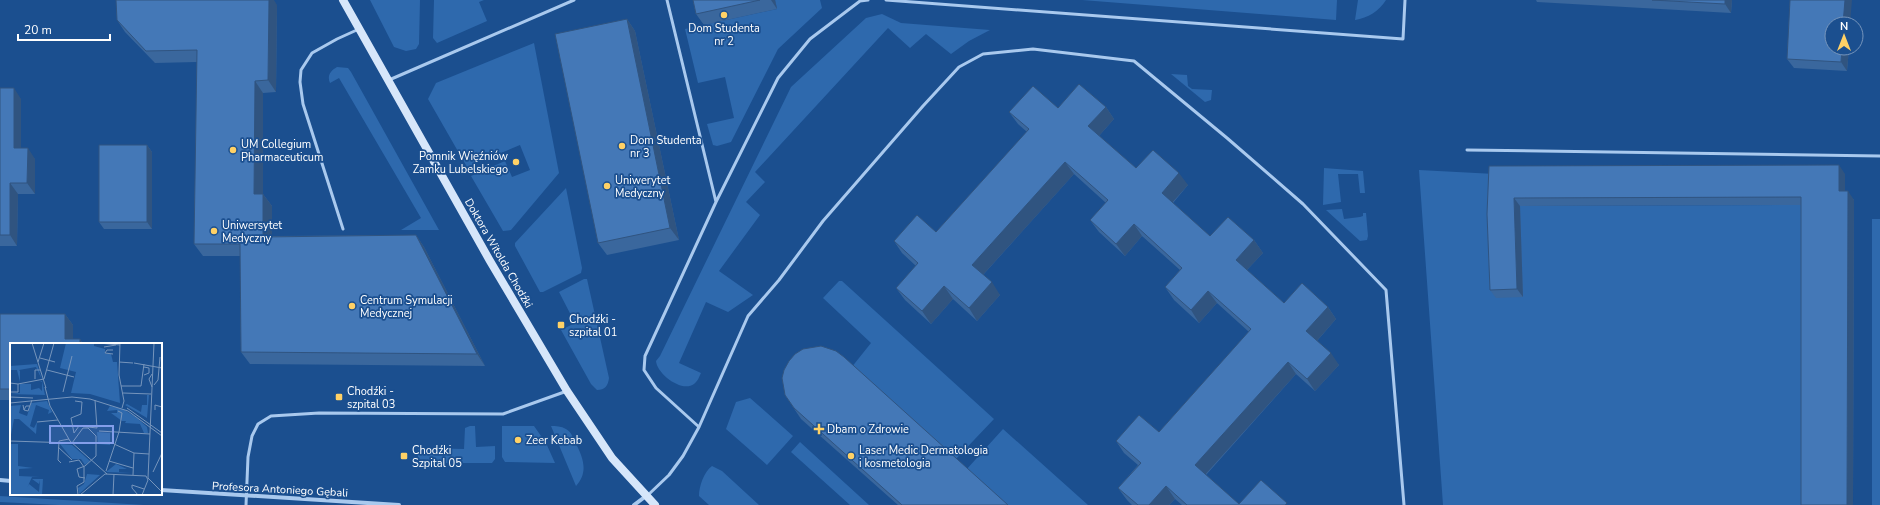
<svg xmlns="http://www.w3.org/2000/svg" width="1880" height="505" font-family="'Nunito Sans',sans-serif">
<rect width="100%" height="100%" fill="#1b4f8f"/>
<path fill="#2e69ad" d="M370 0H420L419 44 416 49 406 51 394 47Z
M434 0H484L479 2 487 21 437 43 433 38Z
M775 0H820L822 8 778 49 731 142 717 146 713 145 707 124 734 118 725 77 698 83 685 29 777 9Z
M1082 0H1337L1336 20Z
M1358 0H1386C1379 11 1368 18 1355 20Z
M882 14 901 23 990 30 969 41 951 54 926 34 910 48 888 28 755 172 765 182 746 202 760 215 719 271 753 295 728 312 706 302 679 363 701 373C699 377 698 381 694 384 682 393 657 374 656 361L660 356 791 87 866 18Z
M534 43 559 173 511 230 503 231 471 176 505 161 512 177 530 170 520 145 467 167 428 99 436 83Z
M337 67 348 68 351 72 439 230H401L421 218 339 78 330 83C327 76 330 71 337 67Z
M1171 74 1187 75 1188 86 1192 89 1212 90 1211 100 1205 102Z
M1324 168 1363 171 1365 193H1360L1358 174H1338L1341 202 1323 205Z
M1419 170 1495 174V206L1807 205V505H1443Z
M566 188 582 268 581 273 543 292H540L515 246V243Z
M1342 209 1344 219 1360 217 1363 216V213H1366L1368 236 1367 240 1360 241 1326 210Z
M1872 219H1880V505H1872Z
M584 279H587L609 378C608 386 605 390 597 390L591 384 561 330 575 323 559 292Z
M839 281H842L994 419 954 461 851 368 871 343 823 298Z
M750 398 793 436 767 465 726 429 736 402Z
M470 426H475L476 447 495 446V459L492 463H418V448L464 449 465 428Z
M502 426H534L546 443 555 463 505 462 502 457Z
M551 426C556 426 561 426 566 429 571 432 573 437 575 442 583 457 589 472 576 486Z
M1003 429 1088 505H1004L966 470Z
M800 442 869 505H850L791 452Z
M712 466 722 471 759 505H709L699 496C699 486 704 472 712 466Z
M0 496 144 505H59L0 502Z"/>
<g fill="none" stroke-linecap="round" stroke-linejoin="round">
<path stroke="#a9c9ee" stroke-width="3" d="M667 0 716 202 778 78 810 39 860 1 868 0
M886 0 1403 39 1405 0
M389 80 574 0
M1467 150 1880 156
M343 229 303 104 300 82 301 70 312 53 337 39 359 29
M699 427 656 388 644 370 645 356 716 202
M648 495 669 475 683 456 699 427 748 316 779 280 823 221 923 106 959 67 983 54 1033 49 1134 61 1227 138 1303 204 1386 290 1404 505
M246 505 248 457 252 436 258 424 271 416 319 413 503 414 567 391"/>
<path stroke="#a9c9ee" stroke-width="4" d="M0 480 11 481
M161 490 399 505
M634 505 646 496"/>
<path stroke="#d6e6fa" stroke-width="8" d="M343 0 490 261 567 391 612 458 655 505"/>
</g>
<path fill="#3a679d" d="M693 0H775L777 9 704 25 696 14Z
M1536 0H1732L1731 13 1537 2Z
M277 5 276 92 263 93V194L272 206V236L416 235 424 247 485 366 250 364 241 352 240 256H203L194 244 197 62 155 63 125 32 117 20Z
M627 19 635 31 679 240 607 255 598 243Z
M1832 48H1849L1847 71 1794 68 1787 59Z
M0 88 21 99V148L35 159V194H18L17 246H0Z
M1106 107 1114 119 1099 136 1136 168 1188 185 1173 203 1210 236 1254 240 1263 253 1247 270 1284 303 1328 307 1336 319 1317 341 1339 365 1315 391 1296 374 1206 475 1239 504 1288 505H1182L1175 499 1169 505H1132L1127 500 1118 488 1138 465 1124 453 1116 441 1159 432 1249 332 1217 303 1199 323 1174 300 1165 287 1180 270 1142 236 1125 256 1099 232 1090 220 1106 203 1074 174 983 275 1000 295 977 321 953 299 931 324 905 300 896 288 916 266 902 253 894 241 936 232 1027 132 1018 124 1009 112 1058 108Z
M147 145 152 152V229H104L99 222Z
M1489 166 1845 174V191L1854 200 1853 505H1801V205L1520 206 1523 297 1496 298 1490 290Z
M0 314H65L73 325V339H80L83 344H11V400H0Z
M785 395 1008 505H898L801 419Z"/>
<path fill="#305480" d="M269 0H274L277 5 276 92 268 80Z
M771 0H775L777 9Z
M1725 0H1732L1731 13 1725 4Z
M1845 0H1852L1850 24H1843Z
M627 19 635 31 679 240 670 228Z
M1842 48H1849L1847 71 1841 62Z
M255 81 263 93V206L254 194Z
M14 88 21 99V159L14 148Z
M1106 107 1114 119 1097 138 1088 126Z
M147 145 152 152V229L147 222Z
M28 148 35 159V194L27 183Z
M1065 162 1074 174 981 277 972 265Z
M1839 165 1845 174V200L1839 191Z
M1179 173 1188 185 1170 205 1162 193Z
M10 183 18 194 17 246 10 235Z
M1848 191 1854 200 1853 505H1847Z
M263 194 272 206V249L263 237Z
M1514 198 1520 206 1523 297 1517 289Z
M1134 224 1142 236 1125 256 1116 244Z
M416 235 424 247 485 366 477 354Z
M1254 240 1263 253 1245 272 1236 260Z
M992 282 1000 295 977 321 969 308Z
M944 286 953 299 931 324 922 311Z
M1208 291 1217 303 1199 323 1191 310Z
M1328 307 1336 319 1315 343 1306 331Z
M65 314 73 325V344L65 339Z
M80 339 83 344H80Z
M1331 353 1339 365 1315 391 1307 379Z
M1288 362 1296 374 1203 477 1195 465Z
M1166 486 1175 499 1169 505H1149Z"/>
<path fill="#4478b7" stroke="#305480" d="M116 0H269L268 80 255 81 254 194H263V237L416 235 477 354 241 352 240 244H194L197 50 146 51 117 20Z
M693 0H760L696 14Z
M1652 0H1725V4Z
M1790 0H1845L1843 24H1832V48H1842L1841 62 1787 59Z
M627 19 670 228 598 243 555 34Z
M1079 84 1106 107 1088 126 1136 168 1153 150 1179 173 1162 193 1210 236 1228 217 1254 240 1236 260 1284 303 1302 283 1328 307 1306 331 1331 353 1307 379 1288 362 1195 465 1239 504 1261 480 1287 503 1285 505H1187L1166 486 1149 505H1138L1118 488 1141 463 1116 441 1139 415 1159 432 1251 329 1208 291 1191 310 1165 287 1182 268 1134 224 1116 244 1090 220 1108 200 1065 162 972 265 992 282 969 308 944 286 922 311 896 288 918 263 894 241 917 215 936 232 1029 129 1009 112 1033 86 1058 108Z
M0 88H14V148H28L27 183H10V235H0Z
M99 145H147V222H99Z
M1839 165V191H1848L1847 505H1801V197L1514 198 1517 289 1490 290 1487 214 1489 166Z
M0 314H65V339H80V344H11V389H0Z
M821 346 836 351 844 357 1008 505H902L794 408 785 395 782 378 784 370 789 361 795 354 803 349Z"/>
<g fill="#ffd166" stroke="#1b4f8f" stroke-width="1.5">
<circle cx="724" cy="15" r="4"/>
<circle cx="622" cy="146" r="4"/>
<circle cx="233" cy="150" r="4"/>
<circle cx="516" cy="162" r="4"/>
<circle cx="607" cy="186" r="4"/>
<circle cx="214" cy="231" r="4"/>
<circle cx="352" cy="306" r="4"/>
<rect x="557" y="321" width="8" height="8" rx="2"/>
<rect x="335" y="393" width="8" height="8" rx="2"/>
<path d="M817 423h4v4h4v4h-4v4h-4v-4h-4v-4h4z"/>
<circle cx="518" cy="440" r="4"/>
<rect x="400" y="452" width="8" height="8" rx="2"/>
<circle cx="851" cy="456" r="4"/>
</g>
<g text-anchor="middle" stroke-width="3.5" stroke-linejoin="round" paint-order="stroke">
<g font-size="11" fill="#fff" stroke="#1b4f8f" text-anchor="start">
<text x="724" y="32" text-anchor="middle">Dom Studenta<tspan x="724" dy="13">nr 2</tspan></text>
<text x="630" y="144">Dom Studenta<tspan x="630" dy="13">nr 3</tspan></text>
<text x="241" y="148">UM Collegium<tspan x="241" dy="13">Pharmaceuticum</tspan></text>
<text x="508" y="160" text-anchor="end">Pomnik Więźniów<tspan x="508" dy="13">Zamku Lubelskiego</tspan></text>
<text x="615" y="184">Uniwerytet<tspan x="615" dy="13">Medyczny</tspan></text>
<text x="222" y="229">Uniwersytet<tspan x="222" dy="13">Medyczny</tspan></text>
<text x="360" y="304">Centrum Symulacji<tspan x="360" dy="13">Medycznej</tspan></text>
<text x="569" y="323">Chodźki -<tspan x="569" dy="13">szpital 01</tspan></text>
<text x="347" y="395">Chodźki -<tspan x="347" dy="13">szpital 03</tspan></text>
<text x="827" y="433">Dbam o Zdrowie</text>
<text x="526" y="444">Zeer Kebab</text>
<text x="412" y="454">Chodźki<tspan x="412" dy="13">Szpital 05</tspan></text>
<text x="859" y="454">Laser Medic Dermatologia<tspan x="859" dy="13">i kosmetologia</tspan></text>
</g>
<g font-size="11" fill="#fff" stroke="#1b4f8f">
<text transform="translate(499 253) rotate(60)" y="4">Doktora Witolda Chodźki</text>
<text transform="translate(280 489) rotate(3)" y="4">Profesora Antoniego Gębali</text>
</g>
</g>
<g transform="translate(10 343)">
<rect width="152" height="152" fill="#1b4f8f"/>
<path d="M56 0H84V3L95 6V11H101L103 19H107L110 60 80 51 61 50 66 29 50 25ZM27 21 32 37 26 24 9 27 10 28V39L7 27H0V23ZM32 38 35 52 0 51 10 50V41H21V47L29 45 32 48V39H30ZM137 52H139L137 75 115 62 122 65 115 62 117 61 131 69 132 62H137ZM37 58 42 69 38 71 39 67 26 62 20 83 24 85 27 79 26 91 9 76H4L0 97V63L11 62 9 70 17 73 21 60ZM100 63 113 66 127 75 137 84 138 90H134L130 81 115 80 116 78H112L101 70H107V67L97 68ZM87 89 100 90V102L88 101ZM0 101H8V123L23 125 9 126V133L30 134H22L17 145 19 141 29 149 30 137 29 141 22 136H33L32 152H0ZM50 101 62 102 80 118 75 122 71 116H62ZM106 121 117 126H109V129L121 130 96 129ZM77 131 90 132 69 151 68 145 74 141Z" fill="#2e69ad"/>
<path fill="none" stroke="#7695bc" stroke-width="1" d="M22 0 36 45M89 0 110 2M110 0 109 32 114 58 112 65M144 0 138 135 152 149M94 4 106 2M103 11 95 10 97 7H103M30 15 45 19M28 19 34 0M109 19 123 20M124 20 152 25M134 24 139 25V30L134 32M37 27 64 34M25 36V27H30M0 40 8 41V49H0M8 41 34 36 44 0M144 42 148 37 150 14M111 43H131L134 21M35 44 40 63 60 98 97 131M142 44 139 36 142 31M53 49 62 13M113 50 141 51M0 54 23 55M65 58 72 59 71 71 61 75 64 90 69 83 87 85 85 57M0 60 62 54 80 56 118 68 152 93M13 62 14 67 16 63H20M117 65 152 90M14 67 18 68 22 57M145 67V62L152 64M27 79 48 77M89 88 140 91M0 98 62 100M62 100 73 85H78L86 93V113L75 123 67 126 69 134 75 135M104 101 124 110M48 104 62 117M124 110 139 111M99 118 123 125M59 119 69 117 74 124V139L67 143 68 152M51 120 48 117 49 98 59 96M96 128 109 89 112 70 108 68M143 129 152 110M123 132 124 110M70 152 95 131 136 133 138 137 132 152M103 152 104 131M128 152 122 145V142L134 146"/>
<path fill="#839eea" fill-opacity="0.15" stroke="#839eea" stroke-width="2" d="M40 83H103V100H40Z"/>
<rect width="152" height="152" fill="none" stroke="#fff" stroke-width="2"/>
</g>
<g transform="translate(1844 36)"><circle r="19" fill="#1b4f8f" stroke="#7695bc"/>
<path d="M0-3L7 15L0 10L-7 15Z" fill="#ffd166"/>
<text y="-6" font-size="11" font-weight="bold" text-anchor="middle" fill="#ffffff">N</text>
</g>
<path d="M18 34v6h92v-6" fill="none" stroke="#ffffff" stroke-width="2"/>
<text x="24" y="34" font-size="12" fill="#ffffff" stroke="#1b4f8f" stroke-width="3" paint-order="stroke">20 m</text>
</svg>
